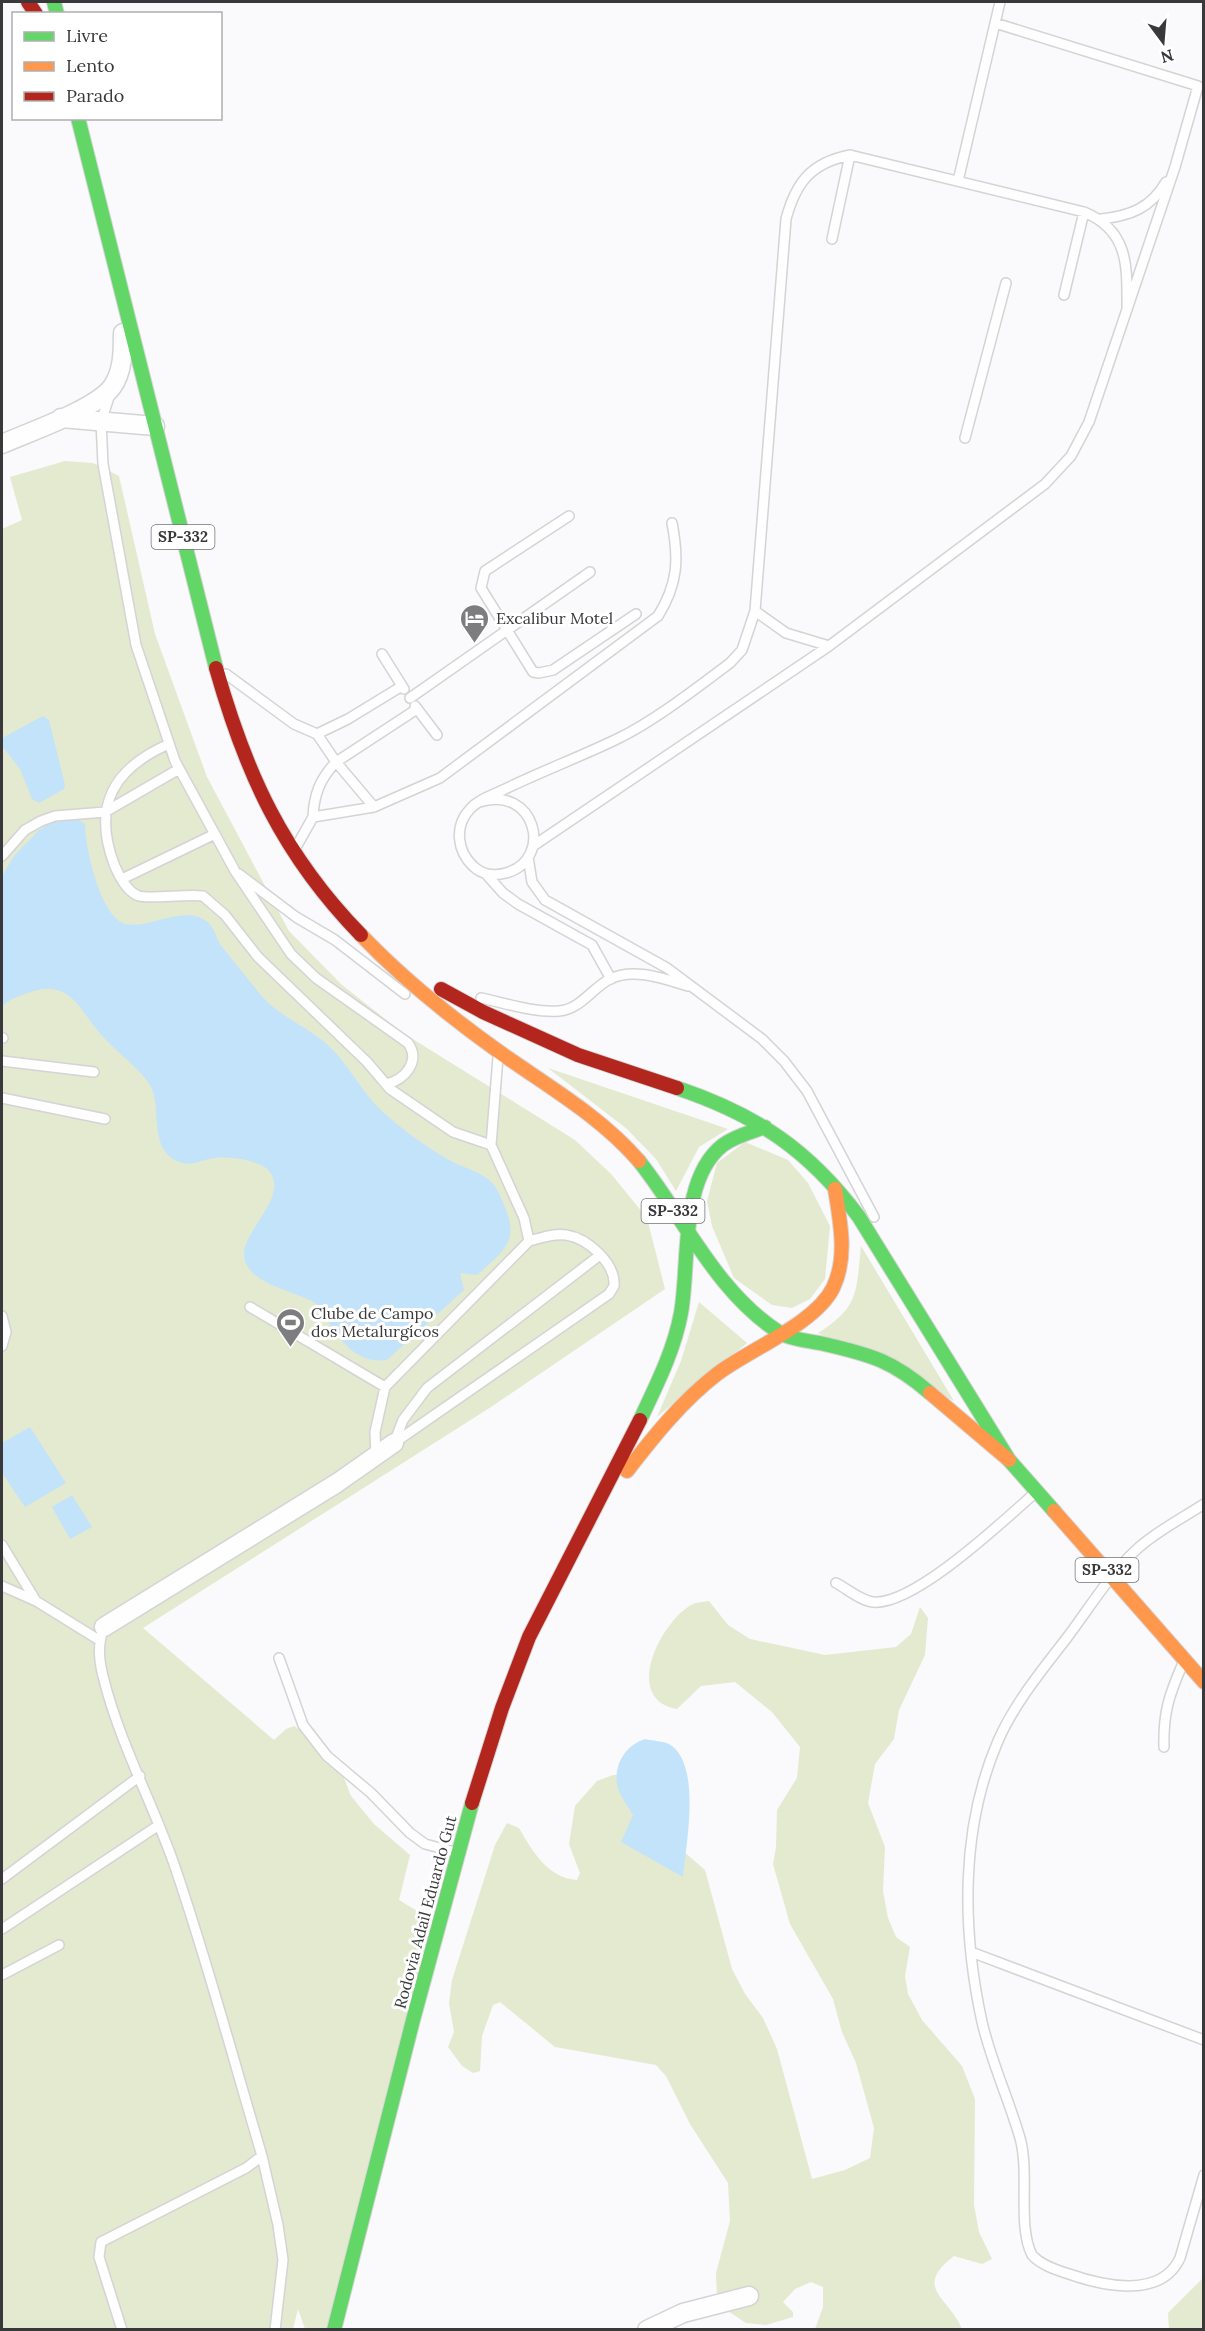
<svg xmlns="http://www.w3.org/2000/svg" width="1205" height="2331" font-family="Lora,serif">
<rect width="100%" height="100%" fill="#faf9fb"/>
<path fill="#e3eacf" d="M65 461 93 463 119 476 155 634 207 777 289 931 342 985 403 1033 575 1140 612 1175 647 1218 665 1289 491 1407 143 1628 274 1740 286 1729 294 1726 335 1755 351 1796 374 1824 410 1855 399 1900 422 1914 437 1936 330 2329H305L298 2309 293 2329 2 2330V529L22 520 10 477Z
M548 1068 728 1129 699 1147 676 1191 656 1159 627 1129Z
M745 1142 788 1160 808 1183 830 1226 825 1279 810 1299 792 1308 772 1305 734 1278 712 1226 707 1201 717 1163Z
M861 1246 954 1401 818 1333C860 1307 856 1291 861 1246Z
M699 1302 747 1343 657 1417 681 1361Z
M709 1601 728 1625 750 1639 825 1655 896 1647 911 1634 920 1607 928 1618 925 1655 899 1710 894 1739 875 1764 868 1803 885 1847 883 1891 888 1918 896 1937 910 1947 905 1976 908 1994 922 2020 962 2066 975 2099 974 2205 979 2232 992 2259 982 2264 954 2256C912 2288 949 2297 962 2329H815L823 2307V2287L811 2282 795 2289 783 2302 793 2312V2317L766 2325 746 2323 725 2309 717 2295 716 2273 730 2221 728 2183 690 2124 666 2076 656 2065 555 2047 500 2002 493 2005 482 2036 480 2071 473 2073 462 2066 448 2047 454 2032 449 2003 452 1980 495 1845 507 1823 519 1828C532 1851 548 1878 577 1880L580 1873 569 1844 575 1806 597 1781 613 1775H627L676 1845 705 1870 732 1969 745 1994 763 2018 777 2049 812 2179 845 2170 870 2158 874 2128 856 2063 842 2032 833 1999 790 1924 773 1864 776 1848 777 1810 797 1778 800 1747 772 1712 735 1682 701 1686 677 1709C622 1699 660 1623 691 1605 696 1602 704 1602 709 1601Z
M1203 2278V2329H1169L1168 2313Z"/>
<path fill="#c3e3fb" d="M43 716 49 720 65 785 64 789 39 803 32 799 20 769 2 746V738Z
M76 818 85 824C85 847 99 907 119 921 139 935 178 905 203 919 215 925 215 938 223 948 235 963 248 979 260 994 281 1019 313 1028 335 1052 352 1071 364 1095 383 1112 403 1130 426 1147 449 1160 465 1169 489 1173 498 1191 520 1238 513 1243 477 1275L460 1273 464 1290 387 1360C359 1364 342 1344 328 1321 324 1315 321 1307 315 1303 296 1291 244 1284 244 1254 244 1229 288 1198 270 1172 262 1160 228 1156 215 1158 203 1159 192 1167 179 1162 147 1149 163 1107 150 1085 139 1068 119 1054 105 1039 82 1016 73 979 34 991 21 995 12 998 2 1006V876L14 856 39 830 53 822Z
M30 1427 66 1483 25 1507 2 1473V1443Z
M72 1495 92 1527 70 1539 52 1507Z
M645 1739C653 1741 666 1741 672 1746 701 1768 686 1845 683 1877L621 1842 633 1815C628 1806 618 1794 617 1784 614 1764 626 1745 645 1739Z"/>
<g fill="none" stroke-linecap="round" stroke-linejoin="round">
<defs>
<path id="lane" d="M958 181 1000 2
M1101 219C1130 216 1151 208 1166 182
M832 239 850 155
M1064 295 1084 212
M110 394 101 422 103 464 136 645 175 761 235 871 291 954 316 978 408 1043C421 1061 405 1080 386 1084
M965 438 1006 283
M569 516 485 571 481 588 533 672 539 673 553 670 636 614
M755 611 786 633 829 646
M382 654 404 689
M226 674 294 724 317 734 348 719 402 686
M410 698 590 572
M415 706 437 735
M317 734 336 762 374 807
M169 744C114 768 92 805 114 864 118 874 127 892 139 896 150 899 187 894 203 896L225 915 258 957 367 1062 390 1089 453 1132 491 1145
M479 802C535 784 555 859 506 873 495 876 482 875 473 866 457 851 454 826 470 809 479 799 493 795 505 789 542 771 580 757 617 739 653 722 698 687 730 663L742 650 755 611 786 219C796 182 811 163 850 155L1084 212C1130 231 1127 268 1127 310
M313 817C314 794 320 779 336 762L417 709
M533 846 829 646 1045 484 1071 456 1089 422 1175 167 1198 86 995 23
M295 849 313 817 374 807 440 778 658 616C678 584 679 559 672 523
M2 856 25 830 41 821 55 816 105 812 179 769
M528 857 532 882 545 900 667 968 762 1039 784 1061 807 1091 874 1217
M239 874 296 917 335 940 405 994
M486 874 503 893 518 904 592 945 611 979
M122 879 215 834
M481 998C505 1003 534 1013 559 1011 581 1009 592 988 610 979 633 967 665 979 688 986
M2 1038H3
M2 1061 94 1072
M2 1098 105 1119
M250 1307 385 1387 375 1432 376 1456
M2 1316 6 1332 2 1346
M385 1387 529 1241 524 1218 491 1145 498 1057
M394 1443 609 1294 614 1286C616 1263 587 1238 566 1235 553 1233 541 1238 529 1241
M394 1443 403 1420 427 1388 600 1255
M1204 1504C1181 1519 1155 1532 1136 1550 1109 1575 1088 1610 1066 1639 1042 1670 1014 1704 998 1741 960 1829 962 1930 982 2022 991 2061 1009 2100 1020 2138 1030 2173 1017 2226 1032 2255 1041 2265 1056 2270 1069 2274 1103 2286 1161 2299 1180 2258L1204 2175
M2 1545 36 1601
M836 1583C846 1588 861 1601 873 1602 914 1606 1004 1520 1035 1493
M2 1586 36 1601 99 1640
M104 1627C97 1645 99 1662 104 1680 120 1743 152 1802 174 1864 207 1960 233 2058 262 2156L246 2168 101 2242 99 2257 122 2330
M279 1658 303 1725 327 1756 371 1793 410 1833 425 1844 455 1852
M1164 1747C1163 1713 1169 1695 1183 1663
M2 1879 140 1776
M2 1929 159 1825
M971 1952 1204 2040
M2 1975 59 1945
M262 2156 278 2225 283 2260 275 2330"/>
<path id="street" d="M61 418 155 426
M2 444C29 432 96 409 112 387 123 372 123 351 123 333
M104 1627 337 1483 394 1443
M647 2330 683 2313 749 2296"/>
<path id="fast" d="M54 2 57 14
M78 118 216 668
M677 1088C757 1115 809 1150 859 1217L1009 1460 1054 1511
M639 1161C685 1219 716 1292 780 1333 792 1340 811 1341 824 1344 872 1355 893 1361 930 1393
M640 1420C656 1386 674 1351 681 1313 690 1263 679 1179 723 1145 735 1136 751 1132 765 1127
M334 2330 413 2020 472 1803"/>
<path id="slow" d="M361 935C402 978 449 1016 498 1051 547 1086 599 1115 639 1161
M930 1393 1009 1460
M627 1471C654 1436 682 1401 717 1374 750 1349 815 1324 833 1288 848 1257 840 1221 835 1189
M1054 1511 1204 1682"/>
<path id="jam" d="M28 2 36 14
M216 668C246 774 283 855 361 935
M441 989 483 1012 578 1055 677 1088
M472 1803 502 1708 529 1637 640 1420"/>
</defs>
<use href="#lane" stroke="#d4d3d5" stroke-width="12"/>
<use href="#street" stroke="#d4d3d5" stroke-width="21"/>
<use href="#fast" stroke="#d6d5d6" stroke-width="16"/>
<use href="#slow" stroke="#d6d5d6" stroke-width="16"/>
<use href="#jam" stroke="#d6d5d6" stroke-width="16"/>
<use href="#lane" stroke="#fefefe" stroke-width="9"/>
<use href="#street" stroke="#fefefe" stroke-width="18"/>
<use href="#fast" stroke="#63d668" stroke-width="14"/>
<use href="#slow" stroke="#ff974d" stroke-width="14"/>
<use href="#jam" stroke="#b3261e" stroke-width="14"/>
</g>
<defs>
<symbol id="hotel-pin" viewBox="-11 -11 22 30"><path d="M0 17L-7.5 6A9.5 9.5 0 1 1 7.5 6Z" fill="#7d7c7e" stroke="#fff"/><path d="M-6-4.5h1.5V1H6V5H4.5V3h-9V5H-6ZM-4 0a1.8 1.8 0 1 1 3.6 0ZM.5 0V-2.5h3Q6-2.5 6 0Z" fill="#fff"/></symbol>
<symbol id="stadium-pin" viewBox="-11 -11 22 30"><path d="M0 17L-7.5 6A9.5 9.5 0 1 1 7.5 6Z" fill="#7d7c7e" stroke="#fff"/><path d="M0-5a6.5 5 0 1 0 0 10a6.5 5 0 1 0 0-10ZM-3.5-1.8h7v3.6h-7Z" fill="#fff"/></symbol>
</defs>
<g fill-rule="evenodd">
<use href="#hotel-pin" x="458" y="602" width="33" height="45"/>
<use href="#stadium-pin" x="274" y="1306" width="33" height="45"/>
</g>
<g text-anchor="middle" stroke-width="6" stroke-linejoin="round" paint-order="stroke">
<g fill="#fff" stroke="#747475" stroke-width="1.5">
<rect x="151.5" y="525" width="63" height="24" rx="4.5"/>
<rect x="641.5" y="1199" width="63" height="24" rx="4.5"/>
<rect x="1075.5" y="1558" width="63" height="24" rx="4.5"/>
</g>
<g font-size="15" font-weight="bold" fill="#39383a">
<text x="183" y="542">SP-332</text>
<text x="673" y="1216">SP-332</text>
<text x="1107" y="1575">SP-332</text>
</g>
<g font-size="16" fill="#39383a" stroke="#fff" text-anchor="start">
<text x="496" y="624">Excalibur Motel</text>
<text x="311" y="1319">Clube de Campo<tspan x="311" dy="18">dos Metalurgícos</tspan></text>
</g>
<g font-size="16" fill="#39383a" stroke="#fff">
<text transform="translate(425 1912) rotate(-75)" y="6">Rodovia Adail Eduardo Gut</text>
</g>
</g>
<rect width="1205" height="2331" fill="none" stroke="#39383a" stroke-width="6"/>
<rect x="12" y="12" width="210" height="108" fill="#ffffff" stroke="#b0afb0" stroke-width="1.5"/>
<rect x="24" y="32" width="30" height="9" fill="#63d668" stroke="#b0afb0" stroke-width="1.5"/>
<text x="66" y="42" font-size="18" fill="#39383a">Livre</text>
<rect x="24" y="62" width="30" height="9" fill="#ff974d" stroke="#b0afb0" stroke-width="1.5"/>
<text x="66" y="72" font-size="18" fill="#39383a">Lento</text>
<rect x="24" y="92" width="30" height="9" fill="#b3261e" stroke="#b0afb0" stroke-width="1.5"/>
<text x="66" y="102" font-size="18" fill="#39383a">Parado</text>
<g transform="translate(1163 42) rotate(164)" stroke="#ffffff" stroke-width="4.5" paint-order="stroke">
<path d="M0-4.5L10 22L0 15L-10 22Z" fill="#39383a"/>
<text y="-9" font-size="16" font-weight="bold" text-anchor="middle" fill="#39383a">N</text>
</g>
</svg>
